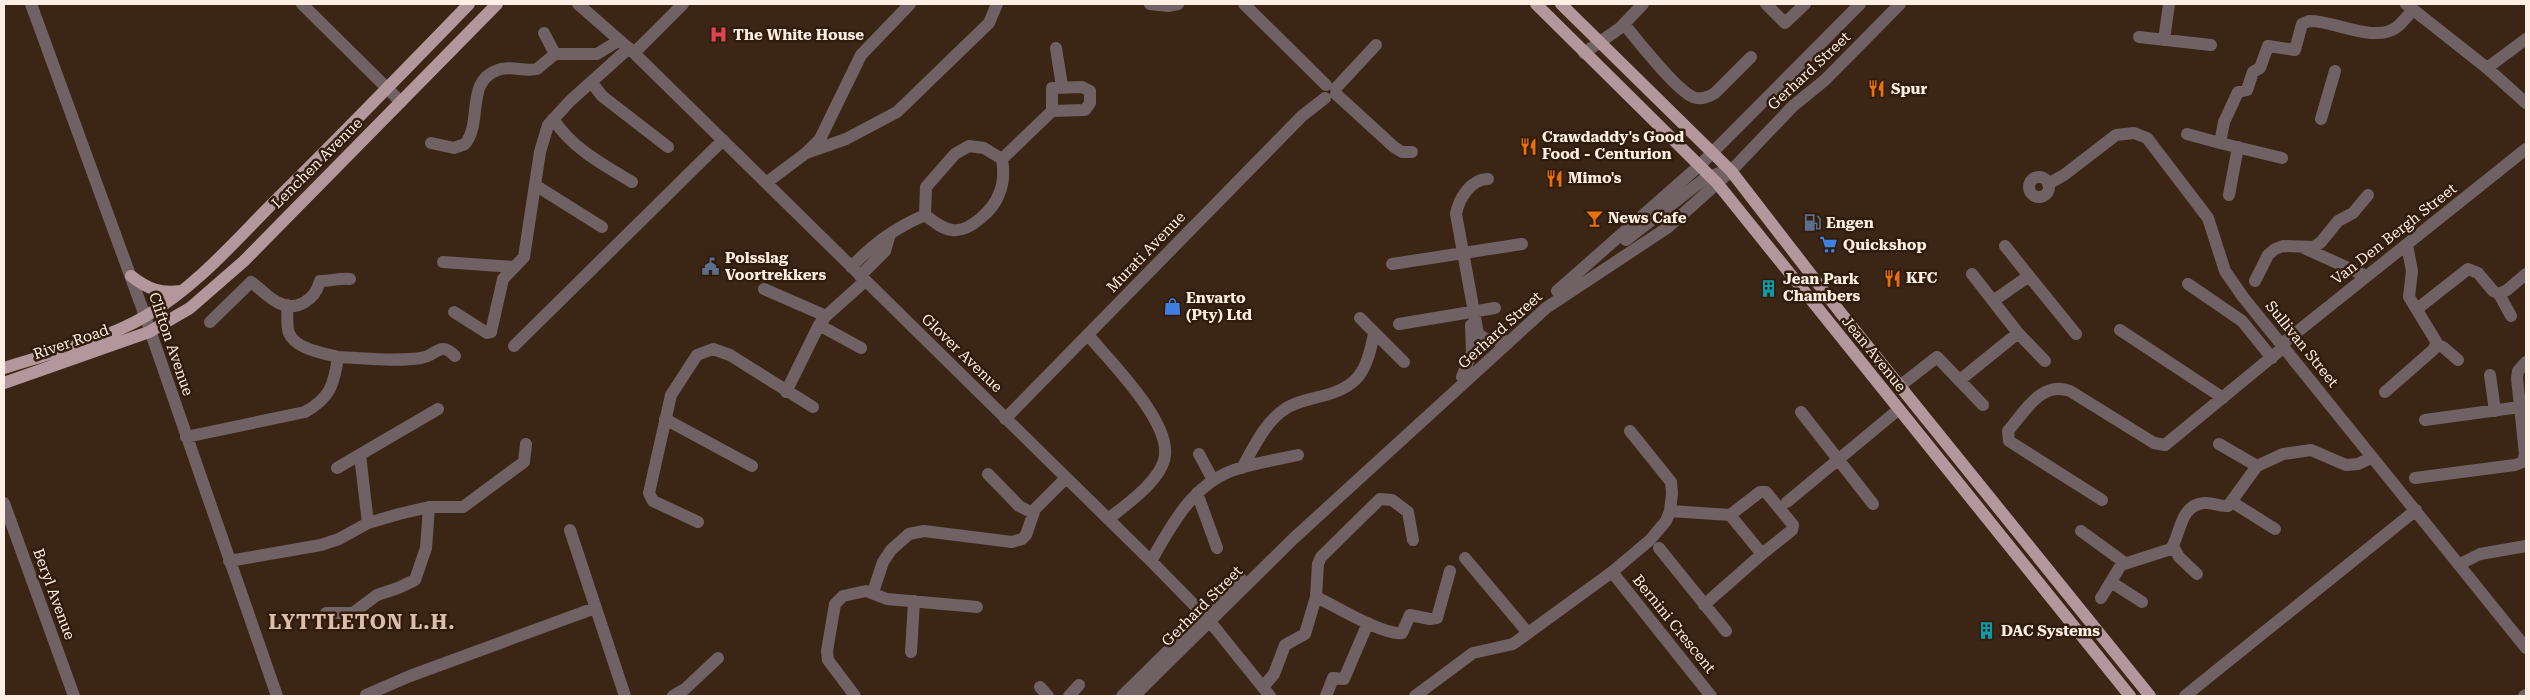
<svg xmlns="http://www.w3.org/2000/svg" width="2530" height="700" font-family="'Roboto Serif',serif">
<rect width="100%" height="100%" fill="#3b2616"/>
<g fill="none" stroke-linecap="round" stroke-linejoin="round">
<path stroke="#706164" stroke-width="12" d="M31 4 145 316 277 696
M302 4 401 102
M578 4 634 53 1151 561 1207 618 1270 696
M1150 4 1168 6 1178 4
M1244 4 1326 85
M1766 4 1785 23 1805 4
M2406 4 2487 68 2526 103
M1624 24C1637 40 1676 90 1693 97 1700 100 1709 97 1715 93L1751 57
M544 33 555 54
M2139 37 2211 45
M2164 40 2169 4
M1056 48 1062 86
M634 53 683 4
M1584 53 1620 28 1643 4
M2487 68 2526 39
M592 83 602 96 668 147
M1336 88 1376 45
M1336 94 1394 147 1402 152H1412
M553 119C573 149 602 164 632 182
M2321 119 2335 71
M2187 134 2220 143
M431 143 454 148 465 144C483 122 465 81 498 70 511 65 524 72 537 69L555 54H597L618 41
M969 146 984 148 1002 159C1004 171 1004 183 999 194 994 209 969 233 952 230 942 229 933 221 925 215L926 187 955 154Z
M806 153 846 139 897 112 989 23 997 4
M2282 158 2220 143 2224 122 2238 92 2247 90 2253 72 2260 68 2268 46 2295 50 2302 24 2309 21C2333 20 2375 44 2397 27 2403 22 2408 15 2413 10
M1002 159 1052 111 1085 110 1090 103V91L1082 87 1052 88V111
M2029 187a10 10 0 1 1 20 0a10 10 0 1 1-20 0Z
M1488 179C1471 179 1459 198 1456 214L1478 334 1486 339 1503 340
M766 183 806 153 820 139 861 55 910 4
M2048 184 2064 175 2116 135 2134 133 2147 138 2208 218 2225 271 2243 297 2526 648
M535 185 602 227
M2229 195 2238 147
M1626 240 1703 180 1719 173
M2005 246 2029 276
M2304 248 2366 276
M443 262 514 267
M1392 264 1522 244
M851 267C875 243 893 229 925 215
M1972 274 2018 333
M860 276 885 251 890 234
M2255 281 2268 255 2275 249 2283 246 2314 247 2321 242 2338 221 2353 213 2368 195
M2188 284 2242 321 2272 358
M764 289 826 316
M1557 291 1700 165 1860 4
M2499 294 2507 290 2526 274
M1993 301 2029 276 2076 334
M2417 309 2468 269 2478 273 2493 291 2499 294 2511 316
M454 312 487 333 491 332 503 279 524 257 540 152 548 125 570 101 629 48
M1360 318 1404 362
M210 322 251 282C260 288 267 297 277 302 296 313 315 300 320 281 331 281 339 278 350 279
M1399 324 1495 308
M819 325 861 348
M2120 330 2223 398
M1088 335C1110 361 1169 420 1165 455 1163 479 1126 505 1108 519
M2282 344 2526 149
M2436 345 2443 347 2458 360
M514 346 723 140
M338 357C365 358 394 362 421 358 437 356 439 340 455 356
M2490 375 2495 411
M1462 377 1472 352 1471 325
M1960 380 2018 333 2045 361
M1901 385 1937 357 1983 405
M786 392 819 325 826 316 865 281
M2385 392 2433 350 2437 343 2409 297 2412 271 2407 245
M1801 412 1873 504
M665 419 752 466
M1005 419 1302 116 1325 98
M2425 420 2520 407
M186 437 305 412C330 398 334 385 338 357 323 353 295 349 289 333 286 325 288 314 287 305
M2219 444 2257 466
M1199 454 1213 480
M360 455 368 523
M337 468 438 409
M1242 468C1254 447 1265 422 1285 409 1295 402 1307 400 1318 397 1359 388 1366 372 1374 334
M988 474 1019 506 1033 513
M2415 478 2515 465 2523 462 2525 454 2517 378 2518 371 2526 362
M1197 493 1217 548
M2102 500 2009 441 2008 431C2024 413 2041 380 2070 391L2154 443 2165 445 2284 347
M1787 502 1898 410
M2232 502 2275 529
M4 503 74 696
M1670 511 1730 515 1760 492H1766L1793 525 1792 530 1762 554
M698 522 653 501 649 493 671 395 697 355 713 349 730 355 813 407
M570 530 625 696
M2081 531 2125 563
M2173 546 2179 557 2197 574
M1659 548 1726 631
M1465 558 1528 633
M229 561 321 545 339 539 368 523 399 514 429 507H463L524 462 526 444
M1151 561C1171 526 1191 487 1231 471 1252 463 1276 460 1298 455
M2460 564 2480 554 2526 546
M1612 572 1711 696
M2111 582 2142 602
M873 592 883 562 891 550 909 534 924 531 1012 542 1022 539 1026 535 1035 509 1066 478
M1316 597 1318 564 1321 557 1380 499 1392 500 1408 512 1413 540
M2101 598 2121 565 2171 549C2181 533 2180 505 2204 503 2213 502 2219 507 2228 506L2257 466 2283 454 2311 450 2346 465 2358 464 2371 458
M1704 605 1762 554 1730 515
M326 613H353L377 595 398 588 415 580 426 548 429 507
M911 652 914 601
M1040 687 1048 696
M1263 687 1274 674 1285 645 1305 634 1316 597C1334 605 1384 636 1402 633L1410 615 1430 619 1437 618 1450 571
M366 695 410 676 595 608
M673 696 685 689 718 658
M855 696 828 660 827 651 835 604 843 596 866 591 887 599 977 607
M1069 696 1079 685
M1122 696 1241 579
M1134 696 1293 539 1546 308 1667 228 1731 171 1793 106 1825 80 1900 4
M1326 696 1333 678 1344 679 1368 623
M1415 696 1473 653 1513 644 1612 572 1650 540 1666 521 1670 511 1672 493 1671 482 1630 431
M2185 696 2416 510
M2524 696 2526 695"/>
<path stroke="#b4979c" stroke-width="12" d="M1536 4 1717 183 2130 696
M1561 4 1731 171 1840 312 2150 696
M131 276C148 289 160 294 181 291
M4 368C51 353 103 341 146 316 197 286 234 242 275 201 341 136 405 70 469 4
M4 383 149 332 190 308 244 261 497 4"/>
</g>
<defs>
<symbol id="hospital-bare" viewBox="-9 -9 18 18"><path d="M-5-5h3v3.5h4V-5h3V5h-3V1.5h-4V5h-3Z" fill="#e0444e" stroke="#311c0c" stroke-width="2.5" paint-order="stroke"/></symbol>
<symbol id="restaurant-bare" viewBox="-9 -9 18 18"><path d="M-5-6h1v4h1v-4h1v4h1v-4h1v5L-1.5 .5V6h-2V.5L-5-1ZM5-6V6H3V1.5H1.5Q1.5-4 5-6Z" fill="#e8710a" stroke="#311c0c" stroke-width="2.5" paint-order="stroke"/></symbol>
<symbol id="bar-bare" viewBox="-9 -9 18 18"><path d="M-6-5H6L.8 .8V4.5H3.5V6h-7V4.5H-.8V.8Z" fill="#e8710a" stroke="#311c0c" stroke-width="2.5" paint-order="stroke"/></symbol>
<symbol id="fuel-bare" viewBox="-9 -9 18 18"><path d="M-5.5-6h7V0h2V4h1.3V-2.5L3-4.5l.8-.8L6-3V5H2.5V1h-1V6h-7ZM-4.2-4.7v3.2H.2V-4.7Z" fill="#5c6f8a" stroke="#311c0c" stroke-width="2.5" paint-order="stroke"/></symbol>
<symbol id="supermarket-bare" viewBox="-9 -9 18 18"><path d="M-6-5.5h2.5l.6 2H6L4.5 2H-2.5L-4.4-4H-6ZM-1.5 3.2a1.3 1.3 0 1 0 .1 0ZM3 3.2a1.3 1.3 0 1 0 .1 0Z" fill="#3f7fe0" stroke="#311c0c" stroke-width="2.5" paint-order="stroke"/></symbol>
<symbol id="civic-bare" viewBox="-9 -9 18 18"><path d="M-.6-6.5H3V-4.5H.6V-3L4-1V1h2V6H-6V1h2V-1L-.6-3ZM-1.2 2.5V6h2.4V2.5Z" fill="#5c6f8a" stroke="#311c0c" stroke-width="2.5" paint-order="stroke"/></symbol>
<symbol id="building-bare" viewBox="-9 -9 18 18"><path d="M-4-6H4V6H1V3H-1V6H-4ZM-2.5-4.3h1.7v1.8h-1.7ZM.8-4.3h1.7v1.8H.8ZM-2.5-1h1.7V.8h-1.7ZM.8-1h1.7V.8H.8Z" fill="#0f9aa8" stroke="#311c0c" stroke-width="2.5" paint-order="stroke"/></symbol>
<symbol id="shop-bare" viewBox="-9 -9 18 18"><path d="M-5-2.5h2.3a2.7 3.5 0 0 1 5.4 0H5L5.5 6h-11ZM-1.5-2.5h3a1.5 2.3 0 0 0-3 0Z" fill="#3f7fe0" stroke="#311c0c" stroke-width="2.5" paint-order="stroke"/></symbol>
</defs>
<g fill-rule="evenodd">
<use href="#hospital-bare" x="706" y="22" width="25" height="25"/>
<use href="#restaurant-bare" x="1864" y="76" width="25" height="25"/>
<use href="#restaurant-bare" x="1516" y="134" width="25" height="25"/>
<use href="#restaurant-bare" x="1542" y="166" width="25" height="25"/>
<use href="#bar-bare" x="1582" y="206" width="25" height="25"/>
<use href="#fuel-bare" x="1800" y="210" width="25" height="25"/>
<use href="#supermarket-bare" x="1816" y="232" width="25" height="25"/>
<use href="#civic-bare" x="698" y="254" width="25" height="25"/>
<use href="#restaurant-bare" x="1880" y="266" width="25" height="25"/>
<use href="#building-bare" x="1756" y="276" width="25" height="25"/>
<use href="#shop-bare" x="1160" y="294" width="25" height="25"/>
<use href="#building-bare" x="1974" y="618" width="25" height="25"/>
</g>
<g text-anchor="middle" stroke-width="5" stroke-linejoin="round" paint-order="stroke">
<g font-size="15" font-weight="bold" fill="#feefe5" stroke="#311c0c" text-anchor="start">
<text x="733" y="40">The White House</text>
<text x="1891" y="94">Spur</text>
<text x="1542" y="142">Crawdaddy's Good<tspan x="1542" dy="17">Food - Centurion</tspan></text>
<text x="1568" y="183">Mimo's</text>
<text x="1608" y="223">News Cafe</text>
<text x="1826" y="228">Engen</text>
<text x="1843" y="250">Quickshop</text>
<text x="725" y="263">Polsslag<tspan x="725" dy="17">Voortrekkers</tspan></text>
<text x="1906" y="283">KFC</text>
<text x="1783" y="284">Jean Park<tspan x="1783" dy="17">Chambers</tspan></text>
<text x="1186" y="303">Envarto<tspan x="1186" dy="17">(Pty) Ltd</tspan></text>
<text x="2001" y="636">DAC Systems</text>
</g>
<g font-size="15" fill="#feefe5" stroke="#311c0c">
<text transform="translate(1809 71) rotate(-43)" y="5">Gerhard Street</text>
<text transform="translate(317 163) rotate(-45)" y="5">Lenchen Avenue</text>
<text transform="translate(2394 234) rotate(-38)" y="5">Van Den Bergh Street</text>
<text transform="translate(1146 252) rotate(-46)" y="5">Murati Avenue</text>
<text transform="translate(1500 330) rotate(-42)" y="5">Gerhard Street</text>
<text transform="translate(71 342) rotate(-19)" y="5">River Road</text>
<text transform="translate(171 344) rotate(71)" y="5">Clifton Avenue</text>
<text transform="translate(2302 344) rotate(51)" y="5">Sullivan Street</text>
<text transform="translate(962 353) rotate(44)" y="5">Glover Avenue</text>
<text transform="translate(1874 354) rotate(51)" y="5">Jean Avenue</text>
<text transform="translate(54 594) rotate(70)" y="5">Beryl Avenue</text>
<text transform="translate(1202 606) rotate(-45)" y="5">Gerhard Street</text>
<text transform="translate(1674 624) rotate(51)" y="5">Bernini Crescent</text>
</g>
<g font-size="20" font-weight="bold" letter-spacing="1" fill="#dbbfab" stroke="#311c0c">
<text x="362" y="629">LYTTLETON L.H.</text>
</g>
</g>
<rect width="2530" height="700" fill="none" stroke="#feefe5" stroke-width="10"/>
</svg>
